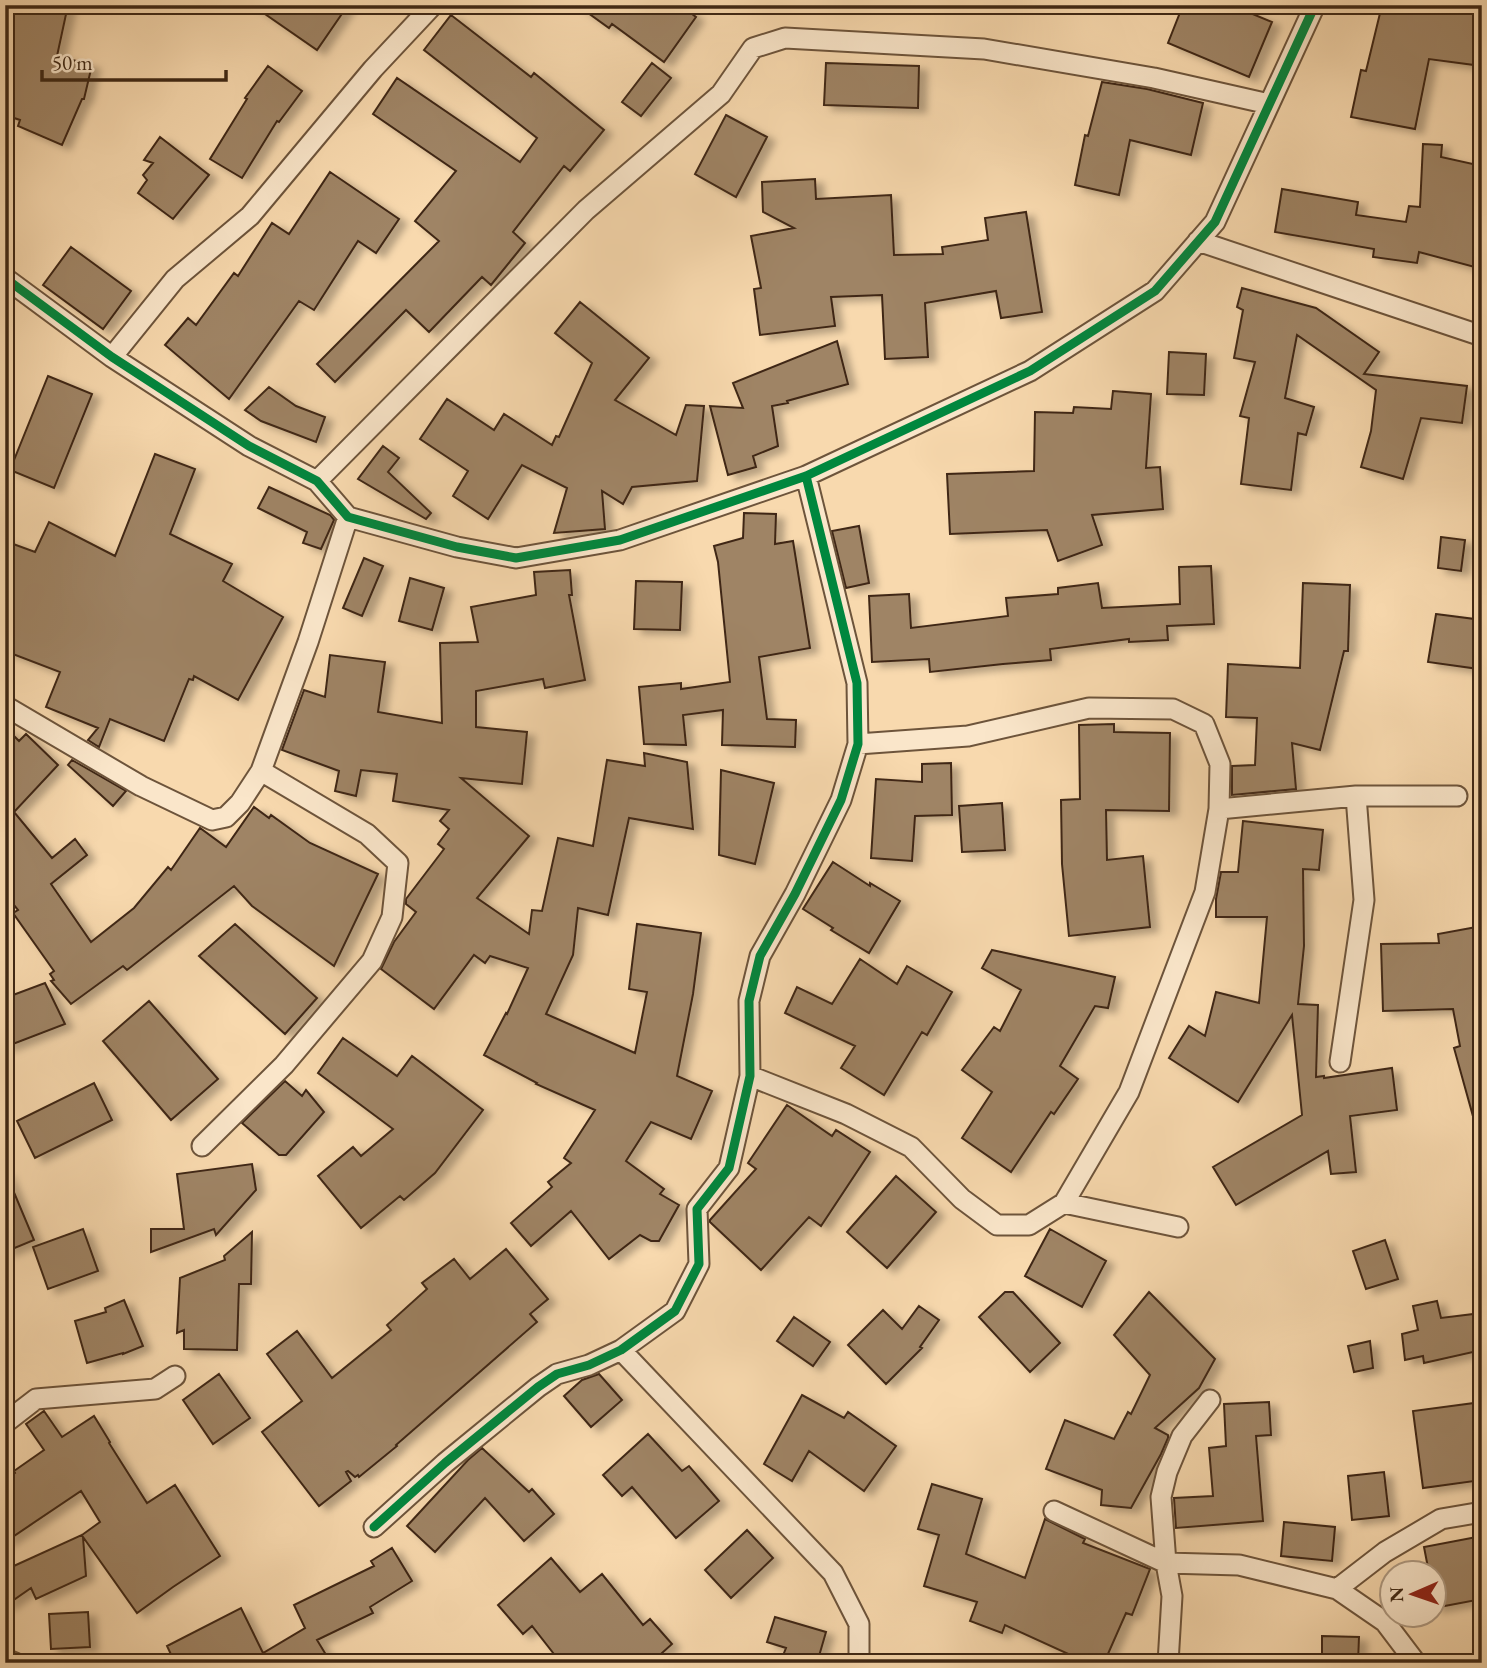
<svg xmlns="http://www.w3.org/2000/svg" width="1487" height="1668" font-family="'EB Garamond',serif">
<defs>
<filter id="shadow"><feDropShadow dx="8" dy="4.5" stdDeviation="3.5" flood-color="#0004"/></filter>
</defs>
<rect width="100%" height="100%" fill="#f8d9ae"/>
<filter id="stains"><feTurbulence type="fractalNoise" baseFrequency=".00286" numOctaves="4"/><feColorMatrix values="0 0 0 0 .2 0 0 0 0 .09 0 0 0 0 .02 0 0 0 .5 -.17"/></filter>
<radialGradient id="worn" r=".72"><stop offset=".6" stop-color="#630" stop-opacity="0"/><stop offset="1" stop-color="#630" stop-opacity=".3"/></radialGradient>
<path fill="#9f8465" stroke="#3f2815" stroke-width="2" filter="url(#shadow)" d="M5 5H68L57 56 92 65 84 99H82L62 145 18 126 20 120 5 115Z
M252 5H348L317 50Z
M577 5H680L696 17 664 62 612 24 609 28Z
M1183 5H1231L1272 22 1249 77 1168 43Z
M1382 5H1436L1482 12V66L1429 59 1415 129 1351 117 1361 70 1366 71Z
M451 15 531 77 534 73 604 130 570 171 564 166 513 232 525 243 491 285 482 277 429 332 406 310 335 382 317 364 439 241 415 221 456 171 373 114 397 78 520 162 537 138 424 50Z
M652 63 671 78 641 116 622 102Z
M826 63 919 66 918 108 824 105Z
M268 66 302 91 279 122 277 121 242 178 210 159 247 99 245 98Z
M1102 82 1147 89 1203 103 1191 155 1130 140 1119 195 1075 185 1085 135 1088 136Z
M726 115 767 137 736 197 695 174Z
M160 137 209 175 173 219 138 193 147 180 143 175 153 163 144 160Z
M1423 144 1442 145 1441 157 1482 166V269L1419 252 1417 263 1373 257 1374 249 1275 232 1282 189 1358 202 1356 215 1406 222 1409 206 1420 207Z
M330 172 399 219 376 253 358 241 314 310 299 301 229 399 165 345 188 318 196 325 234 273 238 276 272 223 289 234Z
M815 179 816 199 891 195 894 255 943 254 942 247 988 240 985 218 1026 212 1042 312 1001 318 996 291 925 303 928 357 885 359 882 295 831 297 835 326 760 335 754 289 761 288 751 236 794 228 763 212 762 182Z
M71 247 131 291 103 329 43 285Z
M1242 288 1316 308 1379 352 1364 374 1467 386 1462 423 1421 418 1403 479 1361 467 1371 431 1376 390 1297 335 1285 398 1314 407 1306 435 1298 433 1291 490 1241 484 1249 418 1240 416 1255 362 1234 358 1243 310 1237 307Z
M580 302 649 358 615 400 676 435 686 405 704 406 697 481 632 487 623 504 602 491 605 529 554 533 567 488 522 465 488 519 453 496 468 471 420 439 447 399 494 430 504 414 552 445 556 436 559 437 592 363 555 333Z
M837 341 848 384 787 401 788 403 772 406 778 446 753 456 756 467 728 475 710 406 743 408 733 383Z
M1169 352 1206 354 1204 395 1167 394Z
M48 376 92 394 54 488 10 470Z
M269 387 296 406 325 417 316 442 261 421 245 410Z
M1113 391 1151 394 1146 468 1160 467 1163 509 1092 515 1102 545 1058 561 1047 530 950 534 947 474 1034 471 1035 412 1073 413 1074 407 1111 409Z
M383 446 399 458 388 472 431 513 426 519 358 479Z
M155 454 195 469 170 534 232 564 223 581 283 617 238 700 194 676 193 680 189 679 164 741 110 719 99 747 88 740 98 728 46 707 60 672 5 651V541L35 552 49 522 115 556Z
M269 487 330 515 334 520 321 549 303 543 307 532 258 508Z
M744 513 776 514 775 544 793 541 810 648 759 657 767 719 796 720 795 747 722 745 723 710 683 715 686 745 644 744 639 687 681 683V689L730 682 718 562 714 546 743 538Z
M859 526 869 583 846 588 832 531Z
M1441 537 1465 540 1461 571 1438 568Z
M364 558 383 566 362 616 343 608Z
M1211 566 1214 624 1167 626 1168 640 1129 642V639L1050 649 1051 660 1003 664 930 672 929 659 872 662 869 596 909 594 911 628 1008 616 1006 598 1058 594V588L1098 583 1102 608 1180 604 1179 567Z
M570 570 572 595H569L585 680 545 688 543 679 476 691V727L527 732 522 784 461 778 529 836 477 898 529 934 532 910 542 911 558 838 593 846 607 760 645 766 644 753 687 762 693 829 629 818 608 915 578 908 573 955 546 1014 635 1053 647 992 629 989 637 924 701 933 693 994 677 1076 712 1091 691 1139 651 1122 626 1161 664 1189 660 1194 679 1205 659 1241H651L640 1235 609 1259 571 1211 531 1246 511 1223 552 1187 548 1182 571 1163 564 1158 595 1110 536 1084 537 1083 484 1055 506 1013 507 1014 528 968 490 956 485 963 474 955 434 1009 381 969 394 942 416 912 406 904V899L444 849 438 844 449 829 440 821 449 810 393 801 397 774 361 770 356 796 335 791 339 771 282 750 304 690 325 697 330 655 385 662 378 712 442 723 440 643 478 642 471 607 536 595 534 572Z
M410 578 444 588 432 630 399 621Z
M636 581 682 582 680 630 634 629Z
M1303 583 1350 585 1348 651H1344L1320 750 1292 743 1296 789 1232 795V766L1255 765 1257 718 1226 717 1228 664 1300 668Z
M1436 614 1482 620V649L1479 669 1428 662Z
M1114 724V732L1170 733 1169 811 1106 810 1107 860 1143 856 1150 927 1069 936 1062 864 1061 800 1080 799 1079 725Z
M5 727 19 741 26 734 58 765 14 812 52 858 75 839 87 855 51 884 91 942 134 908 168 867 171 870 200 828 226 847 254 807 269 818 271 815 310 843 378 874 334 966 252 906 234 886 127 970 123 966 71 1004 51 981 54 980 50 974 54 971 13 913 18 910 5 894Z
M72 760 126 791 113 806 68 765Z
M951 763 952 815 915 816 912 861 871 858 876 779 922 782V764Z
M721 770 774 783 755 864 719 855Z
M1002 803 1005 850 962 852 959 806Z
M1243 821 1323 830 1319 870 1303 869 1304 946 1298 1004 1318 1005 1316 1077 1324 1076V1078L1392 1068 1397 1110 1350 1116 1356 1172 1331 1174 1328 1151 1236 1205 1213 1167 1302 1115 1292 1015 1238 1102 1169 1058 1189 1026 1205 1036 1216 992 1259 1003 1267 917H1216V899L1221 872H1238Z
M833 862 870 886V883L900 901 869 953 831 930 833 928 803 909Z
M235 924 317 998 285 1034 199 956Z
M1482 926V1126L1476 1127 1454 1048 1460 1046 1453 1009 1383 1011 1381 944 1439 943 1438 934Z
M992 950 1115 977 1108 1008 1095 1006 1060 1066 1078 1079 1054 1114 1051 1112 1011 1172 962 1138 992 1092 962 1070 994 1027 1000 1031 1021 990 982 968Z
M860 959 897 984 907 966 952 992 927 1035 922 1032 884 1095 841 1068 855 1046 785 1013 797 987 832 1004Z
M45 983 65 1024 5 1047V998Z
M149 1001 218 1079 171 1120 103 1041Z
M343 1038 397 1076 412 1056 483 1110 435 1173 404 1200 400 1196 361 1228 318 1176 353 1147 361 1156 393 1129 318 1073Z
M285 1081 302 1096 306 1090 324 1112 286 1155H279L242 1123Z
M94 1083 112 1120 35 1158 17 1121Z
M787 1105 832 1136 836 1130 870 1152 821 1226 809 1217 761 1270 710 1222V1220L756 1169 748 1163Z
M252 1164 256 1190 216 1235 214 1229 151 1252V1229H184L177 1174Z
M5 1171 34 1240 5 1252Z
M896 1176 936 1212 887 1268 847 1232Z
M83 1229 98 1271 48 1289 33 1247Z
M1050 1229 1106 1261 1082 1307 1025 1276Z
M252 1232 251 1284H239L237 1350 184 1349V1330L177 1333 180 1278 225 1260 224 1256Z
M1385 1240 1398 1279 1366 1289 1353 1251Z
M506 1249 548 1299 530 1314 537 1322 396 1445 397 1446 359 1477 358 1475 355 1477 348 1471 346 1472 351 1481 319 1506 262 1432 302 1401 267 1354 297 1331 332 1378 391 1330 387 1325 427 1289 422 1283 454 1259 470 1279Z
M1005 1292H1013L1060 1343 1030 1372 979 1317Z
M1149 1292 1215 1359 1199 1388 1155 1428 1168 1435V1438L1161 1454 1131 1508 1101 1505 1102 1490 1046 1469 1065 1420 1114 1439 1128 1412 1131 1414 1150 1375 1114 1335Z
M124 1300 143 1346 123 1354V1353L87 1363 75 1321 106 1312 105 1308Z
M1437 1301 1441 1318 1482 1313V1350L1424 1363 1423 1356 1405 1360 1402 1334 1418 1330 1413 1306Z
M919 1306 939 1320 920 1347 922 1348 886 1384 848 1345 883 1310 902 1329Z
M794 1317 830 1342 813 1366 777 1341Z
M1370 1341 1373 1368 1354 1372 1348 1346Z
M219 1374 250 1418 213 1444 183 1400Z
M599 1374 622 1400 591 1427 564 1396 582 1380Z
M802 1395 844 1418 848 1412 896 1446 864 1491 809 1451 792 1481 764 1464Z
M1269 1402 1271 1435 1256 1436 1263 1521 1176 1528 1174 1498 1213 1496 1209 1448 1226 1446 1224 1404Z
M1482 1402V1480L1423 1488 1413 1411Z
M44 1411 62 1437 94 1416 110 1442 109 1443 147 1503 175 1485 220 1556 173 1587 137 1613 83 1537 86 1576 36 1599 31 1588 5 1606V1570L82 1535 100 1522 81 1491 5 1542V1480L15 1473 14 1471 44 1450 26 1424Z
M648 1434 682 1471 689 1466 719 1501 676 1538 632 1487 622 1496 603 1475Z
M482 1448 529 1492 532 1489 554 1514 524 1541 485 1498 435 1552 407 1526 468 1460Z
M1384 1472 1389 1516 1352 1520 1348 1476Z
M932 1484 982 1499 966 1554 1025 1578 1045 1519 1085 1539 1083 1543 1150 1569 1132 1615 1126 1613 1104 1663H1088L1005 1625 1002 1633 970 1621 977 1602 924 1586 939 1535 918 1529Z
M1284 1522 1335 1527 1332 1561 1281 1556Z
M747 1530 773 1558 731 1598 705 1570Z
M1482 1536V1599L1434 1608V1573H1429L1424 1547Z
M392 1548 412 1581 370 1607 373 1613 317 1640 331 1663H175L167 1646 241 1608 263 1653 305 1628 294 1605 374 1566 371 1561Z
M551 1558 580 1592 602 1574 643 1625 650 1619 672 1644 651 1663H561L532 1626 523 1634 498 1605Z
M88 1612 90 1647 51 1649 49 1614Z
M775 1617 826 1632 817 1663H780L786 1648 767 1642Z
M1322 1636 1359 1637 1358 1663H1322Z"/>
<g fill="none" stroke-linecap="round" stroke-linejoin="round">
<defs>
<path id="minor" d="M1198 241 1482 336
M5 278 112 357 249 446 317 481 348 517 457 547 516 558 620 540 806 476 1030 371 1155 291 1215 222 1315 5
M112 357 175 279 250 216 373 69 433 5
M317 481 586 210 721 94 753 48 785 38 984 49 1154 78 1269 104
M5 706 141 786 212 820 226 817 240 803 261 771 308 642 348 517
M1219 809 1356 796H1457
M1340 1062 1364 900 1356 796
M750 1076 846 1114 911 1147 962 1199 997 1225H1029L1064 1203 1129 1092 1205 892 1219 809 1220 764 1204 724 1173 709 1089 708 968 736 858 744
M202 1146 284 1065 372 961 392 917 398 863 367 834 261 771
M1064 1203 1178 1227
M621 1350 833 1573 859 1624V1663
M5 1423 36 1399 155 1389 175 1376
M1054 1511 1166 1563 1239 1565 1337 1589 1385 1622 1416 1663
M374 1527 445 1463 538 1387 557 1374 589 1365 621 1350 675 1311 699 1264 697 1209 729 1168 750 1076 749 1001 760 956 795 894 841 800 858 744 857 683 806 476
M1337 1589 1385 1552 1441 1519 1482 1512
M5 1659 15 1663
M1168 1663 1172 1596 1166 1563 1161 1497 1167 1472 1182 1436 1210 1400"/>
</defs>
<use href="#minor" stroke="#6d543b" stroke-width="23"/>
<use href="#minor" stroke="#fae6ca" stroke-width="19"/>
<defs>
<path id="cycleway" d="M5 278 112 357 249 446 317 481 348 517 457 547 516 558 620 540 806 476 1030 371 1155 291 1215 222 1315 5
M374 1527 445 1463 538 1387 557 1374 589 1365 621 1350 675 1311 699 1264 697 1209 729 1168 750 1076 749 1001 760 956 795 894 841 800 858 744 857 683 806 476"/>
</defs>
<use href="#cycleway" stroke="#fae6ca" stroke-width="13"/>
<use href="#cycleway" stroke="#00873e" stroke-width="9"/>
</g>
<rect width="1487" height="1668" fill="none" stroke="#f8d9ae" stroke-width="28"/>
<rect x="7" y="7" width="1473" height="1654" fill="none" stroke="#3f2815" stroke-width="3.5"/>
<rect x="14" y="14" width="1459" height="1640" fill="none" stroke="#3f2815" stroke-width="2"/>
<g transform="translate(1413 1594) rotate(268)"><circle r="33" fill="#fae6ca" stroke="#af9a82" stroke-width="2"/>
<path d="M0-5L12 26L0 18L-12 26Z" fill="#8f2418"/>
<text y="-10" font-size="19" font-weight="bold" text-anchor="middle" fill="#3f2815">N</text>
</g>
<path d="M42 70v10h184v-10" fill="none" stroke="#3f2815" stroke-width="3.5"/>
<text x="52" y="70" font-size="21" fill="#3f2815" stroke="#fae6ca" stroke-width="5" paint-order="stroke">50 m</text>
<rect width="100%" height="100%" filter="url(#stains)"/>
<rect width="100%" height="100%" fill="url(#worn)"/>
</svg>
